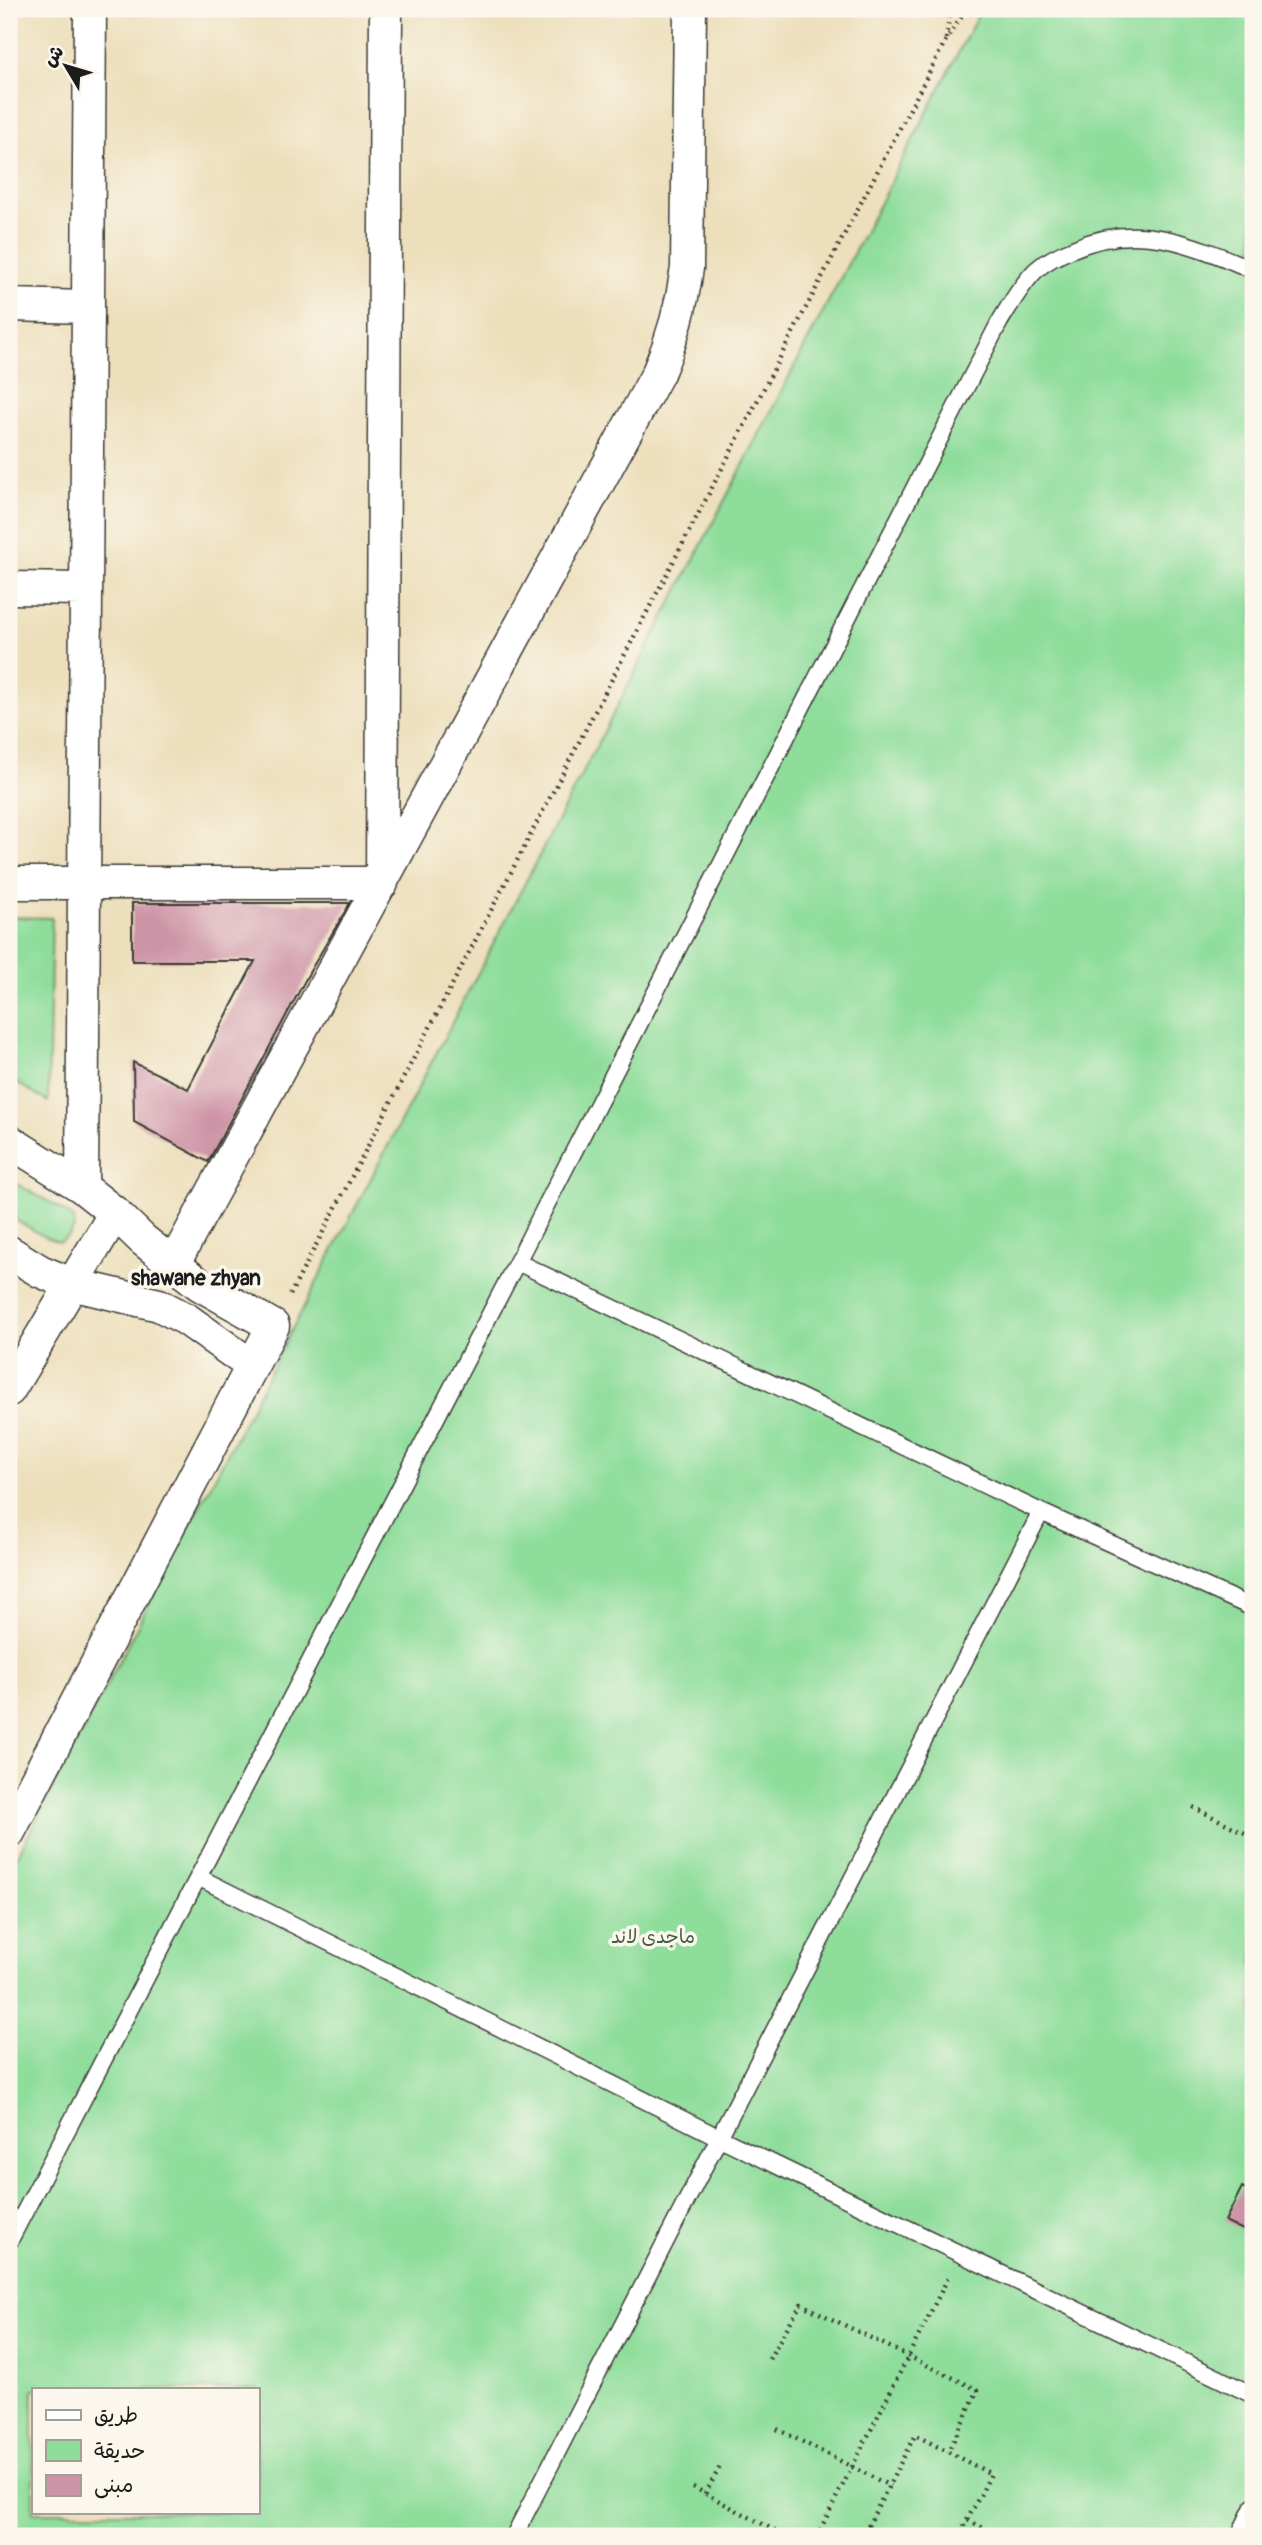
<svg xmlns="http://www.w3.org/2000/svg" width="1262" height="2545" font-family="Pangolin,'Playpen Sans Arabic',sans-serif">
<rect width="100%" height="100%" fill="#fbf7ec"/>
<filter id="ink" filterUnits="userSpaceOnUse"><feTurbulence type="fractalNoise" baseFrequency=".0143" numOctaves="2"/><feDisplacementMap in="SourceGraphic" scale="14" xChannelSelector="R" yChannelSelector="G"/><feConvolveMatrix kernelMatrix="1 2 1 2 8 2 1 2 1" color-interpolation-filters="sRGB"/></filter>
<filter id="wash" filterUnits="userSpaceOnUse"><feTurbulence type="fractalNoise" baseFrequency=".00686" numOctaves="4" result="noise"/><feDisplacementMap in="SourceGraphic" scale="28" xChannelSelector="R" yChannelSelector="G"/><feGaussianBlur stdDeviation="1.57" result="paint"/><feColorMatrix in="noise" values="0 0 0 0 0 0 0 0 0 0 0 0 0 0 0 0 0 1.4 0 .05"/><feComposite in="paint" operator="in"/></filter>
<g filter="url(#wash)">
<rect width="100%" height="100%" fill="#eddfbc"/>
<path fill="#8edd9b" stroke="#557c5c" stroke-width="2" fill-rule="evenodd" d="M981 9H1253V2536H9V1872ZM33 2389H257V2512H33Z
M9 917 52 918 48 1102 9 1078Z
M9 1180C21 1187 67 1209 73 1219 78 1229 67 1238 60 1242L47 1238 9 1216Z"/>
<g id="blocks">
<path fill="#cd93a6" d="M132 903H350L309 973 208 1162 134 1122 133 1062 188 1089 255 961H132Z
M1242 2187 1253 2193V2235L1225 2221Z"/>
</g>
</g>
<g filter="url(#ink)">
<use href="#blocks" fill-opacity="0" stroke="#3b3934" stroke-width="2"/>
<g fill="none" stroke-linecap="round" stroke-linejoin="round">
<defs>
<path id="lane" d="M1041 1512 1253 1608
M198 1877 718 2137 1253 2395
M9 2242 517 1262 999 323C1010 305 1021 285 1036 270 1046 261 1060 254 1073 249 1138 220 1192 244 1253 270
M514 2536 1041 1512 517 1262
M1239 2536 1253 2507"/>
<path id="street" d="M9 305 88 307
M9 588 85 589
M9 883H382L386 9
M9 1141 82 1187 115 1213 143 1240 199 1284 273 1326 9 1832
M82 1187 90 9
M9 1252 40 1271 71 1284 159 1305 186 1319 252 1366
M173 1265 658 373C673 338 682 305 687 268L690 9
M9 1390 115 1213"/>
</defs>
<use href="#lane" stroke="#3b3934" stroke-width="19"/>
<use href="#street" stroke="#3b3934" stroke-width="35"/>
<path stroke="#3b3934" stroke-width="4.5" stroke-dasharray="2 5" stroke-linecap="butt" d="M946 39 950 9
M290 1295 946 40 967 9
M1193 1807 1253 1837
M769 2359 801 2304 978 2390 948 2452
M777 2429 890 2486
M693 2487 785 2536
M705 2494 720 2467
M968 2520 998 2536
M817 2536 948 2278
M884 2536 867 2528 915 2435 991 2474 959 2536"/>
<use href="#lane" stroke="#fff" stroke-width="16"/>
<use href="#street" stroke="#fff" stroke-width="32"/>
</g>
</g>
<g text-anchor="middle" stroke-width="7" stroke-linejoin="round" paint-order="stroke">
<g font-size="19" fill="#446048" stroke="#fbf7ec">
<text x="653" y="1943">ماجدی لاند</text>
</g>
<g font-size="21" font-weight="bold" fill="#1c1c1c" stroke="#fbf7ec">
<text x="196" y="1285">shawane zhyan</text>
</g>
</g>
<rect width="1262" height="2545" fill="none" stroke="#fbf7ec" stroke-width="35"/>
<rect x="32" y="2388" width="228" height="126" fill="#fbf7ec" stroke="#a29f99" stroke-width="2"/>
<rect x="46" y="2410" width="35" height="10" fill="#ffffff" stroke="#a29f99" stroke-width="2"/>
<text x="94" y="2422" font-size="21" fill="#1c1c1c">طريق</text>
<rect x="46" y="2440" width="35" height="21" fill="#8edd9b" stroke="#a29f99" stroke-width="2"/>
<text x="94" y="2458" font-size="21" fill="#1c1c1c">حديقة</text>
<rect x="46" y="2475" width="35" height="21" fill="#cd93a6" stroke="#a29f99" stroke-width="2"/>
<text x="94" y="2492" font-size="21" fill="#1c1c1c">مبنى</text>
<g transform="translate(66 66) rotate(308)" stroke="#fbf7ec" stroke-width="5" paint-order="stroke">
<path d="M0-5L12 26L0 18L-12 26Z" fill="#1c1c1c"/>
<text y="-10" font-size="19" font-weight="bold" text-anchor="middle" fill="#1c1c1c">ش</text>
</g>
</svg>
